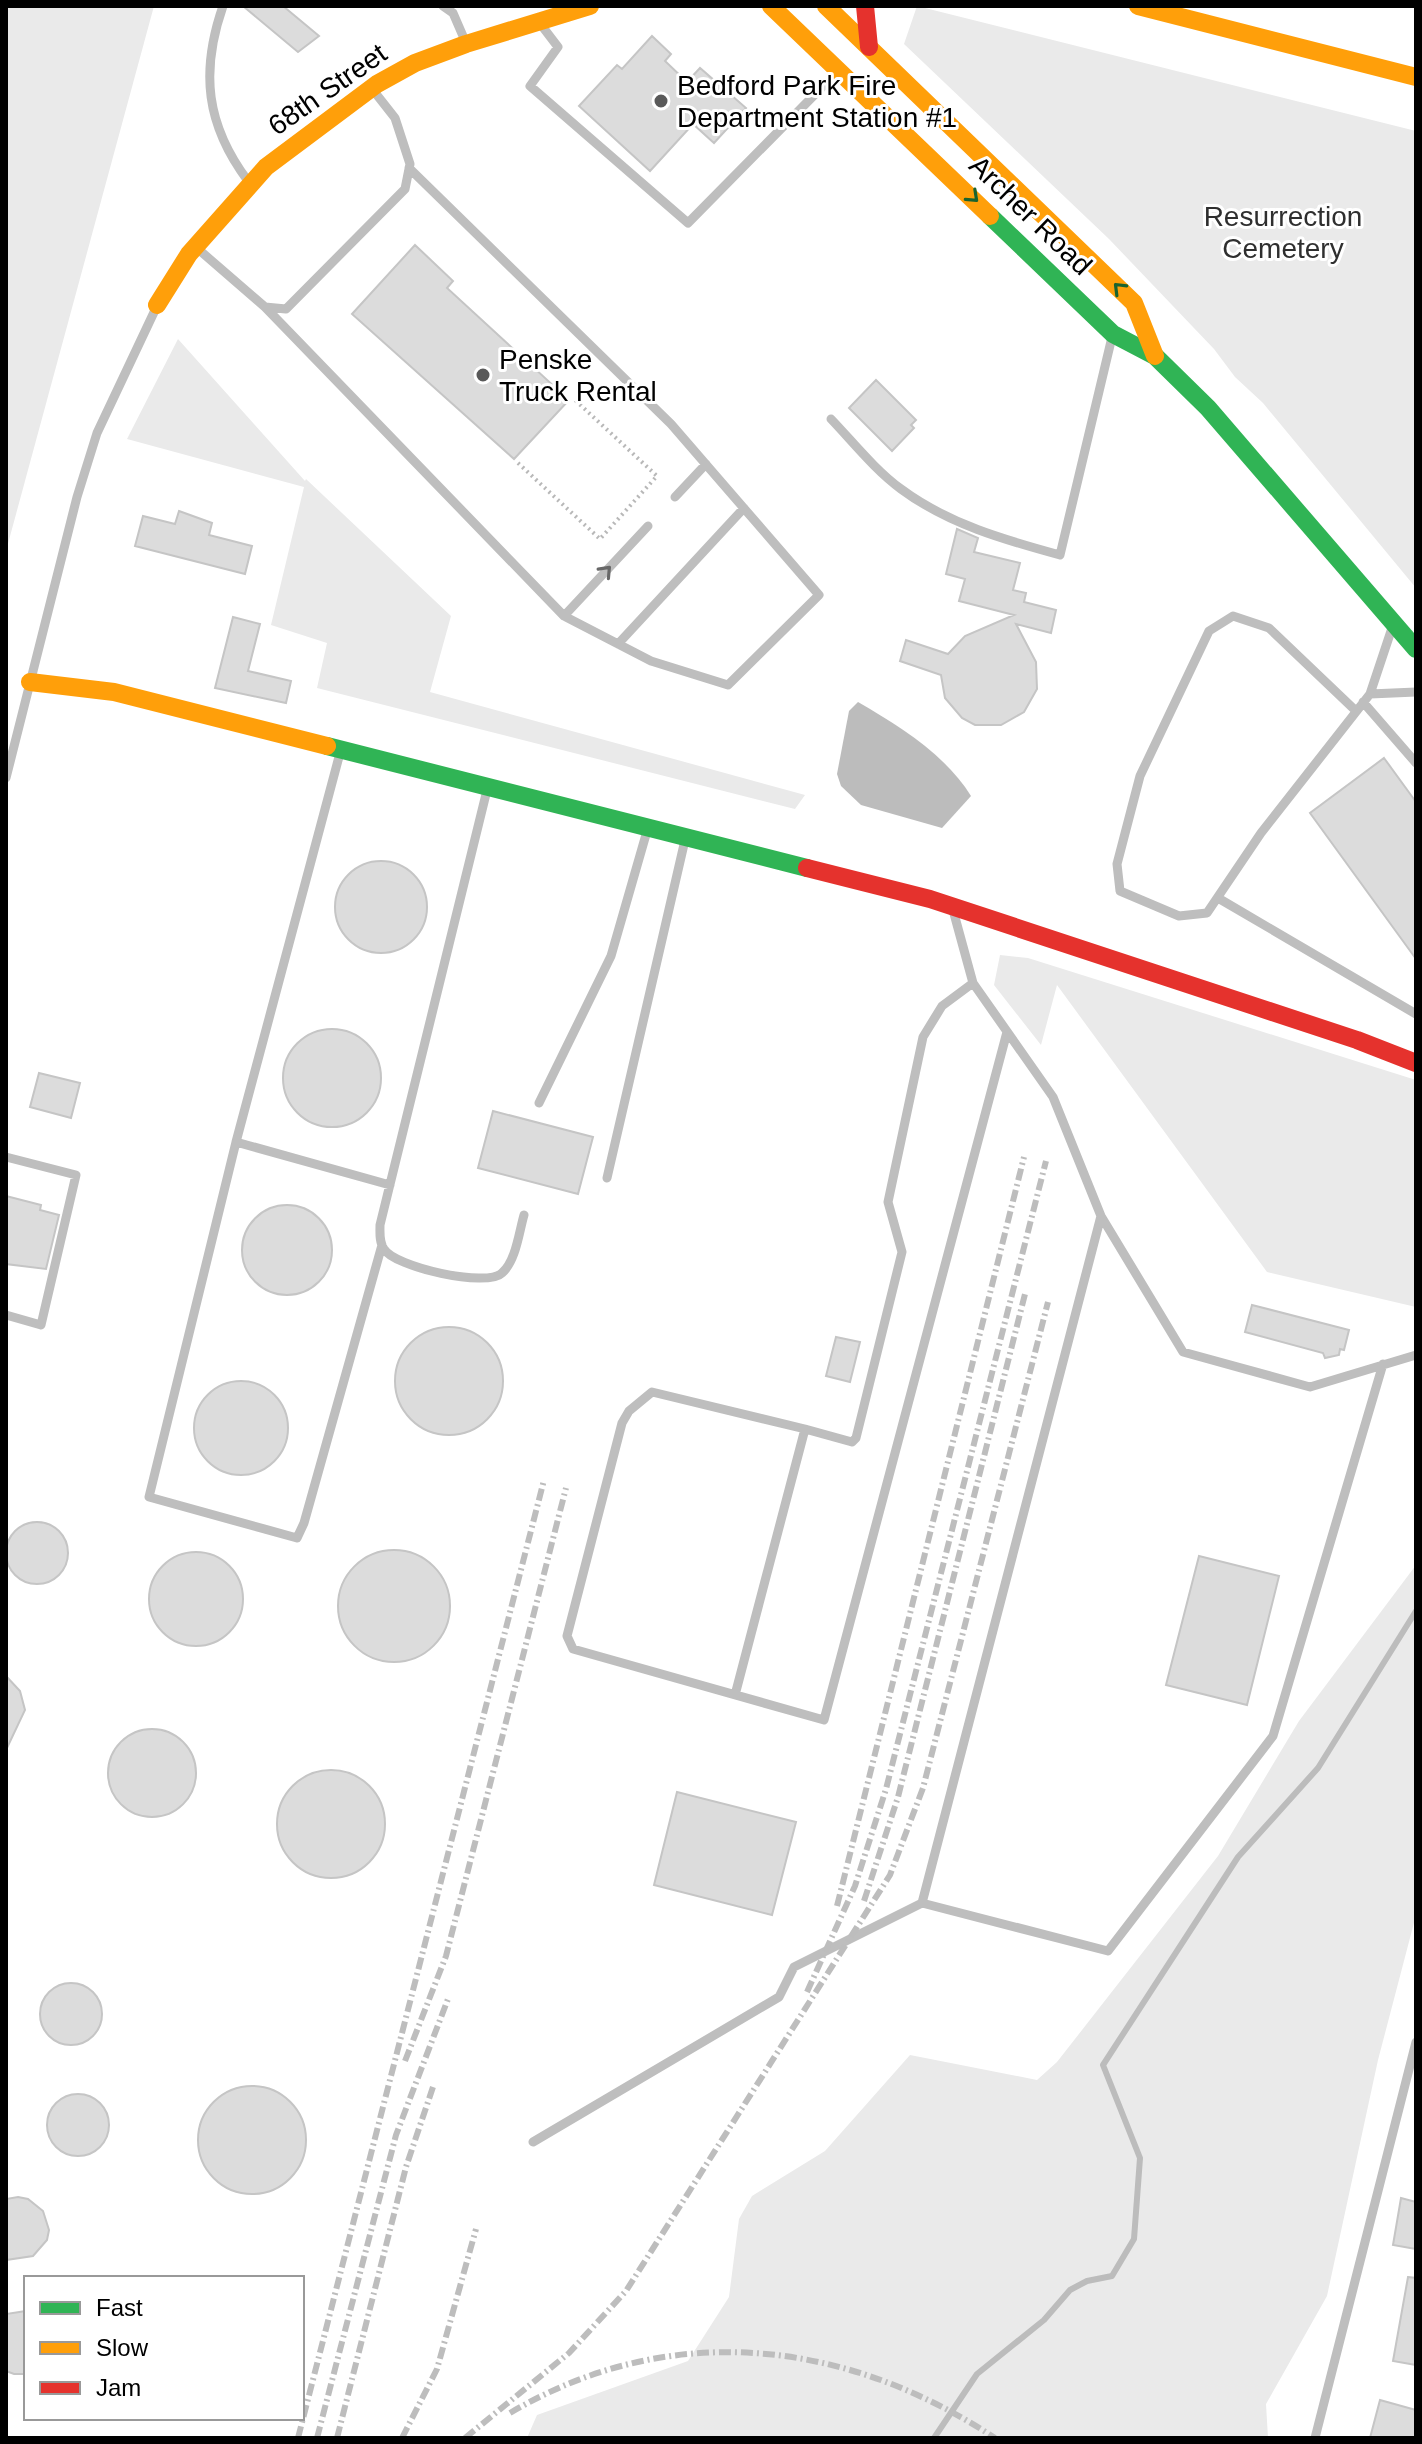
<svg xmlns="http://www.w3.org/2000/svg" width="1422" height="2444" font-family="Helvetica,sans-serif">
<rect width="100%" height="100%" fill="#fff"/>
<path fill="#eaeaea" d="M6 6H154L6 551Z
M917 6 1416 131V588L1263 403 1235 377 1214 349 1109 239 904 44Z
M178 339 305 481 306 479 451 616 430 692 805 795 795 809 317 688 327 643 271 625 304 487 127 439Z
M1000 955 1028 958 1416 1080V1307L1267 1272 1057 985 1041 1045 994 985Z
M1416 1565V1915L1378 2060 1327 2296 1266 2404 1268 2438H527L537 2415 688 2361 729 2297 739 2219 752 2196 825 2151 910 2055 1037 2080 1057 2062 1218 1856 1299 1721Z"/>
<path fill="#bcbcbc" d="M858 702C899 726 945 754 971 796L942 828 861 805 841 786 837 774 849 711Z"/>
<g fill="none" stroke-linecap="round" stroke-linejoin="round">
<path stroke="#bcbcbc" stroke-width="6" d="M934 2438 977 2374 1044 2320 1070 2290 1087 2281 1112 2276 1134 2239 1140 2158 1103 2065 1238 1857 1318 1768 1416 1611"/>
</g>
<path fill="#dcdcdc" stroke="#c5c5c5" stroke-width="2" d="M243 6H283L319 36 298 52Z
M652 36 671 54 665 61 687 82 700 68 746 108 714 143 693 124 650 171 579 106 617 65 622 69Z
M415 245 453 281 447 288 569 400 514 459 352 314Z
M876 380 916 420 911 425 914 428 892 451 849 408Z
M179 511 212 523 209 535 252 546 245 574 135 546 143 516 175 524Z
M957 529 978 538 974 552 1020 563 1013 590 1026 593 1024 602 1056 610 1051 633 1016 624 1036 662 1037 689 1024 712 1001 725H975L962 718 945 698 941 675 900 661 906 640 948 654 965 636 1014 615 959 601 965 579 946 574Z
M233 617 260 624 248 671 291 681 286 703 215 688Z
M1384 758 1416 802V959L1310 813Z
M335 907a46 46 0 1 1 92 0a46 46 0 1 1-92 0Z
M283 1078a49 49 0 1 1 98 0a49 49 0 1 1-98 0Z
M39 1073 80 1083 71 1118 30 1107Z
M493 1111 593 1137 578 1194 478 1168Z
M6 1196 41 1205 40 1210 59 1215 46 1269 6 1264Z
M242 1250a45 45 0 1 1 90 0a45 45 0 1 1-90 0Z
M1252 1305 1349 1330 1344 1350 1340 1349 1339 1355 1325 1358 1323 1353 1245 1332Z
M395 1381a54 54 0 1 1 108 0a54 54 0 1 1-108 0Z
M836 1337 860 1342 850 1382 826 1376Z
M194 1428a47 47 0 1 1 94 0a47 47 0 1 1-94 0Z
M6 1553a31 31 0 1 1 62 0a31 31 0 1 1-62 0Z
M338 1606a56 56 0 1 1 112 0a56 56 0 1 1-112 0Z
M149 1599a47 47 0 1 1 94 0a47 47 0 1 1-94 0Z
M1199 1556 1279 1576 1247 1705 1166 1685Z
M6 1676 20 1691 25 1710 6 1750Z
M108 1773a44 44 0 1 1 88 0a44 44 0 1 1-88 0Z
M277 1824a54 54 0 1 1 108 0a54 54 0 1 1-108 0Z
M677 1792 796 1822 772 1915 654 1885Z
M40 2014a31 31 0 1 1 62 0a31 31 0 1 1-62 0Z
M198 2140a54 54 0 1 1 108 0a54 54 0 1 1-108 0Z
M47 2125a31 31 0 1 1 62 0a31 31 0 1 1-62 0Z
M18 2197 28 2199 43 2211 49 2230 47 2240 33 2256 6 2260V2199Z
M1401 2198 1416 2202V2249L1393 2245Z
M1408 2277 1416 2278V2365L1393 2361Z
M26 2311V2374H14L6 2371V2314Z
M1380 2400 1416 2410V2438H1370Z"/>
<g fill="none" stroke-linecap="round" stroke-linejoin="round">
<path stroke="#b8b8b8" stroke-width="4" stroke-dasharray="2 4" stroke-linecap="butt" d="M518 463 600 539 657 476 575 400"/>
<path stroke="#bebebe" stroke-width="9" d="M223 6C200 72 206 125 248 181
M443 6 453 13 466 43
M542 26 558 47 530 86 688 223 835 74
M198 249 265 307 286 309 405 189 410 164 395 118 373 90
M265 307 564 616 651 661 728 685 819 595 671 424 409 168
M831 419C853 442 875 470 901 489 948 524 1005 540 1060 555L1112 337
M675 497 706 464
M564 616 648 526
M1392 628 1370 694 1416 692
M618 644 744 508
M1363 702 1416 763
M1356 711 1269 628 1233 616 1209 631 1140 776 1117 864 1120 891 1179 916 1207 913 1261 833 1370 694
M340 753 236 1142 390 1185
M6 778 77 497 97 433 156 308
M487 790 380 1225C380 1232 379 1242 384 1249 394 1267 487 1288 502 1273 516 1261 519 1232 524 1215
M1218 898 1416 1014
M953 910 973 983 1053 1097 1101 1216 1183 1352 1310 1387 1416 1355
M539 1103 611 956 647 831
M236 1142 149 1497 297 1538 304 1523 382 1245
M6 1157 76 1175 41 1325 6 1315
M607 1178 685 840
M805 1429 852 1442 856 1438 902 1252 888 1202 923 1037 942 1006 973 983
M735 1695 805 1429 652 1392 629 1411 622 1423 567 1636 573 1649 824 1720 1007 1032
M922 1903 1101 1216
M533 2142 779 1997 794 1967 922 1903 1108 1951 1273 1736 1383 1364
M1315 2438 1416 2042"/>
<path stroke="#30b455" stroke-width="18" d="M990 216 1113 334 1155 356 1208 408 1416 649
M327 746 807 868"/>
<path stroke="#ff9f0a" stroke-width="18" d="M771 6 990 216
M826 6 1134 303 1155 356
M1138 6 1416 77
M157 305 189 254 266 167 377 84 415 63 466 44 590 6
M30 682 114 692 327 746"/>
<path stroke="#e5322d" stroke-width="18" d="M865 6 869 47
M807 868 930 899 1357 1040 1416 1063"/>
<path stroke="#bdbdbd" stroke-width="6" stroke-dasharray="12 4 2 4" stroke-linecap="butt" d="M864 1901 898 1797 1025 1294
M837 1906 1024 1157
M807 1992 855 1886 886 1789 1046 1161
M405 2061 446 1956 566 1488
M510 2413C669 2319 845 2339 995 2438
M298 2438 544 1480
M317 2438 396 2135 448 1999
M337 2438 406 2167 434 2084
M402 2438 437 2369 476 2229
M465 2438 569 2353 626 2291 890 1875 923 1788 1048 1302"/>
</g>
<defs><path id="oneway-chevron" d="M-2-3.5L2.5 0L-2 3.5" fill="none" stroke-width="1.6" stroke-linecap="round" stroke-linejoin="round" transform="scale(2)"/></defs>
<g stroke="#1a632f">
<use href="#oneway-chevron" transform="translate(973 197) rotate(43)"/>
<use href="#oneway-chevron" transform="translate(1119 288) rotate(-135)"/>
</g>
<use stroke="#686868" href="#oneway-chevron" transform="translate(606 571) rotate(-47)"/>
<g fill="#595959" stroke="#fff" stroke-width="3">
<circle cx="661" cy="101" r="8"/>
<circle cx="483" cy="375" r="8"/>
</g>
<g text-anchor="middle" stroke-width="6" stroke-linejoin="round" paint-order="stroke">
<g font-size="28" fill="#000" stroke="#fff" text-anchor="start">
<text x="677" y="95">Bedford Park Fire<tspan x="677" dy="32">Department Station #1</tspan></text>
<text x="499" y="369">Penske<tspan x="499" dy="32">Truck Rental</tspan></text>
</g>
<g font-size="28" fill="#000" stroke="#fff">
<text transform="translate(327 89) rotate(-35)" y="10">68th Street</text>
<text transform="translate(1031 215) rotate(44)" y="10">Archer Road</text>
</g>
<g font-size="28" fill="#2f2f2f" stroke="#fff">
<text x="1283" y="226">Resurrection<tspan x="1283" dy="32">Cemetery</tspan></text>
</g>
</g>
<rect width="1422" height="2444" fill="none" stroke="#000000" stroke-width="16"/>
<rect x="24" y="2276" width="280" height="144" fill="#ffffff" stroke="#999999" stroke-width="2"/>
<rect x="40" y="2302" width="40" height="12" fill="#30b455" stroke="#999999" stroke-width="2"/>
<text x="96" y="2316" font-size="24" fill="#000000">Fast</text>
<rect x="40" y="2342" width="40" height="12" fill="#ff9f0a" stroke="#999999" stroke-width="2"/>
<text x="96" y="2356" font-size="24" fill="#000000">Slow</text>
<rect x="40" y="2382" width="40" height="12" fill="#e5322d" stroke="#999999" stroke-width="2"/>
<text x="96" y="2396" font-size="24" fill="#000000">Jam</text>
</svg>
